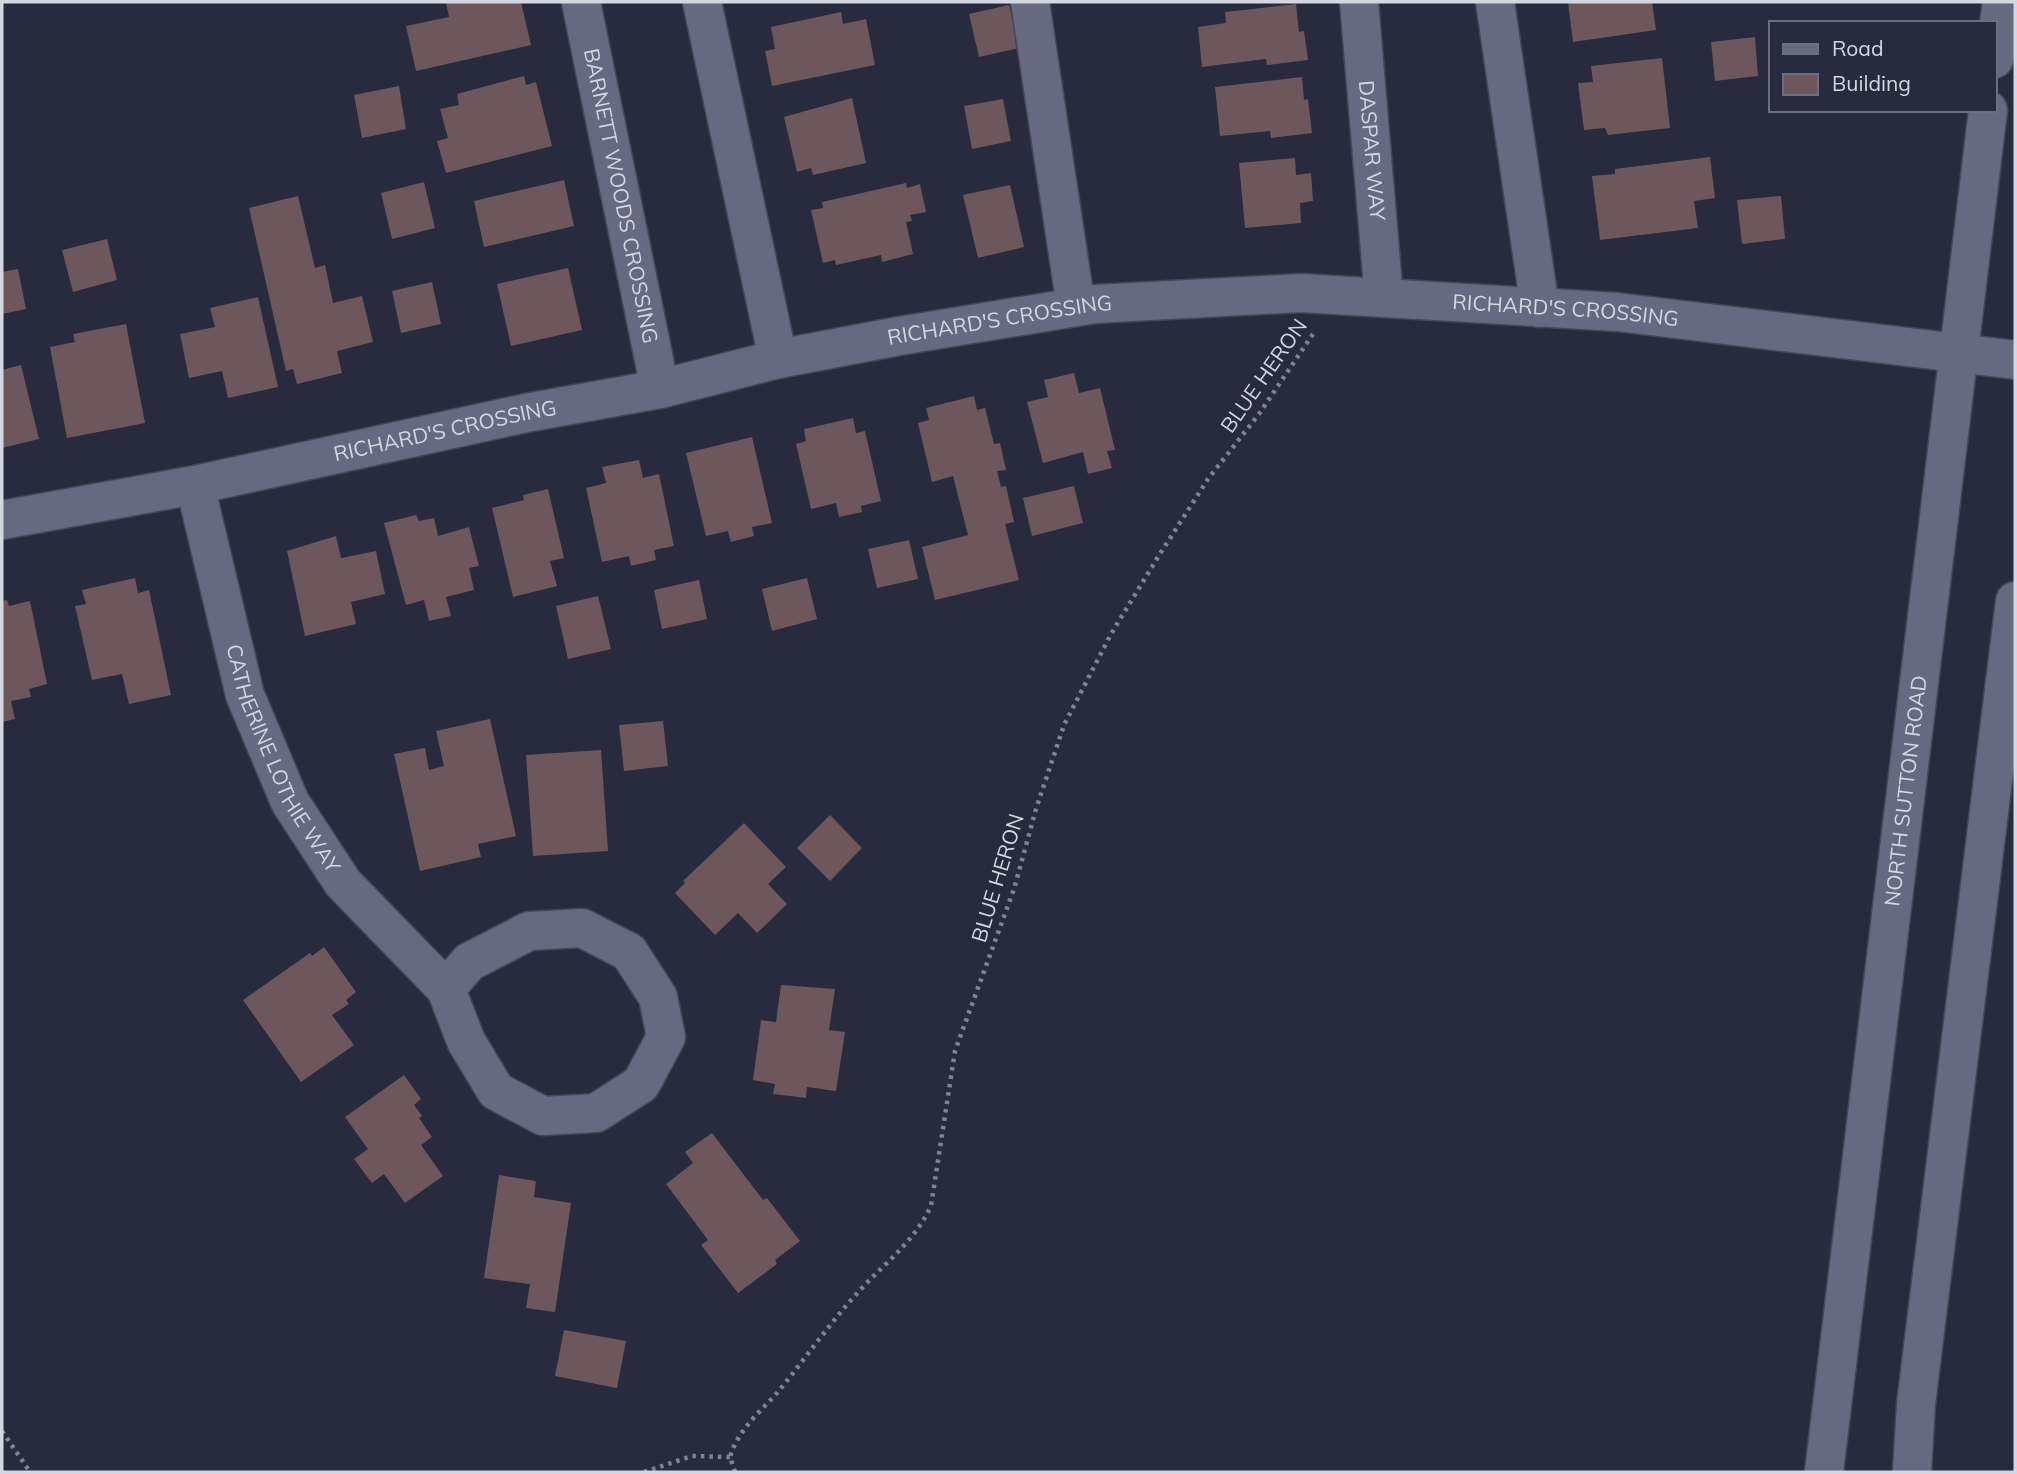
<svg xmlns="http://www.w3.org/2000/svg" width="2017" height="1474" font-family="Mulish,sans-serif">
<rect width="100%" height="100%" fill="#282b3d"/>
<path fill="#6e565d" d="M446 2H521L531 45 416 71 406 26 449 17Z
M1568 2H1652L1656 30 1573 42Z
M1296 4 1299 32 1304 31 1308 60 1267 65 1266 59 1202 67 1198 27 1226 23 1225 12Z
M1009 5 1019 48 979 57 969 14Z
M841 12 843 24 866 19 875 65 772 86 765 51 775 49 771 27Z
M1755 37 1758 76 1715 81 1711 42Z
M1662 58 1670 128 1608 135 1605 128 1584 130 1578 83 1593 82 1591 66Z
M524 76 526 85 536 82 552 146 446 173 437 141 448 138 440 109 459 105 457 94Z
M1302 77 1304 100 1308 99 1312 133 1271 138 1270 131 1220 136 1215 87Z
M399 86 406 129 362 138 354 95Z
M852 98 866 163 813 175 811 168 797 172 784 117Z
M1003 99 1011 141 972 149 964 106Z
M1710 157 1715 198 1694 201 1698 228 1600 240 1592 176 1615 174V169Z
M1295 158 1296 175 1311 173 1313 201 1300 203 1301 223 1245 228 1239 163Z
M564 180 574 226 484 247 474 201Z
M424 182 435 228 392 239 381 193Z
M906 183 907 188 920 184 926 212 910 215 912 221 906 222 913 254 882 262 881 255 836 265 835 260 823 263 811 210 823 208 822 202Z
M1010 185 1024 247 978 258 963 195Z
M298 196 315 268 325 265 333 303 362 296 373 342 337 351 342 373 297 384 293 369 286 371 249 208Z
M1781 196 1785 239 1742 244 1737 200Z
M107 239 117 280 73 292 62 250Z
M568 268 582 330 511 346 497 284Z
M18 269 26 309 2 314V272Z
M432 282 441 324 401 333 392 291Z
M258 297 278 387 228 398 222 371 189 378 180 334 215 327 210 308Z
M126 324 145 423 67 438 50 347 75 342 73 334Z
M21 365 39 439 2 448V370Z
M1074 373 1079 393 1100 388 1115 450 1107 451 1112 468 1088 474 1083 452 1043 463 1027 402 1048 397 1044 380Z
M974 396 977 410 985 408 994 444 1000 443 1006 470 997 471 1001 487 1006 486 1014 522 1005 524 1019 580 935 600 922 547 968 535 953 476 932 482 918 423 929 420 926 408Z
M853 418 856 433 865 431 881 501 861 506 862 512 839 517 836 503 811 509 796 444 806 441 804 429Z
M752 437 772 523 752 527 754 536 731 542 728 531 706 536 686 453Z
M639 460 643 478 659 474 674 546 654 550 656 560 631 566 629 556 602 562 586 488 606 483 602 467Z
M1074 486 1083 523 1032 536 1023 498Z
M548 489 564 558 550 561 557 586 513 597 492 508 524 500 523 495Z
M416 515 419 521 434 518 438 536 469 527 479 566 469 568 474 590 446 597 451 616 429 621 424 600 406 605 384 523Z
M336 536 341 558 376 551 385 594 351 602 356 624 305 636 287 551Z
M909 540 918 579 877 588 868 549Z
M135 578 138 593 149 590 171 695 129 704 122 674 92 680 75 606 86 604 82 590Z
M807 578 817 619 772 631 762 589Z
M699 580 707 619 662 629 654 590Z
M598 596 611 649 568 659 556 606Z
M7 600 9 606 30 601 47 684 29 689 31 697 11 701 15 719 2 722V601Z
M490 719 516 836 478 844 481 857 420 871 394 754 425 748 429 770 444 766 436 731Z
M663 721 668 766 624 771 619 725Z
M601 750 608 851 533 856 526 755Z
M830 815 862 848 830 881 797 848Z
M744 823 786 867 768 884 787 904 757 933 738 913 715 935 675 893 685 883 683 881Z
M324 947 356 992 346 1000 349 1004 332 1015 354 1045 301 1082 243 1000 310 953 312 956Z
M781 985 835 989 829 1030 845 1032 836 1091 807 1087 806 1098 773 1094 775 1084 753 1080 761 1020 776 1022Z
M404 1075 421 1099 414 1105 422 1116 419 1118 432 1137 421 1145 443 1176 405 1203 384 1174 372 1183 354 1159 368 1149 345 1117Z
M712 1133 763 1200 767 1198 800 1241 775 1260 777 1264 738 1293 701 1245 708 1240 666 1184 693 1163 685 1152Z
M499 1175 536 1181 534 1197 571 1203 555 1312 526 1308 530 1284 484 1278Z
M564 1330 626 1341 617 1388 555 1376Z"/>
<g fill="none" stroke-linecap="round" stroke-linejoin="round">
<defs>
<g id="minor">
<path id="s1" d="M581 2 660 389"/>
<path d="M702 2 778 359"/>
<path d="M1030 2 1076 307"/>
<path id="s2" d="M1359 2 1384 298"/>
<path d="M1495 2 1540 308"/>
<path id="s3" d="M195 485 245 695 290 802 343 883 446 989 466 1041 496 1091 543 1116 596 1113 641 1084 666 1037 658 997 629 952 582 928 529 931 469 962 446 989"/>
<path id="s4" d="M2 520 195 485 526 413 660 389 778 359 899 336 1095 304 1301 293 1617 312 2015 360"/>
</g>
<g id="secondary">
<path d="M1994 59 2002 2"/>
<path id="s5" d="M1824 1472 1988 110"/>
<path d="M1912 1472 1916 1404 2015 601"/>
</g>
</defs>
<use href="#minor" stroke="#444655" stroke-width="41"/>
<use href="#secondary" stroke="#444655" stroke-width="41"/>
<path stroke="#808392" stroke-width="4.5" stroke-dasharray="3.5 5" stroke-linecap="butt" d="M2 1431 30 1472
M644 1472 692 1456 730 1457
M735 1472 730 1457C738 1430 759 1413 777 1393 806 1358 831 1321 862 1288 889 1259 913 1243 931 1206L955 1051 1014 889 1036 809 1064 725 1111 634 1158 557 1208 479 1259 414 1315 331"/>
<use href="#minor" stroke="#66697f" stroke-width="38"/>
<use href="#secondary" stroke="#66697f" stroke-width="38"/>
</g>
<g text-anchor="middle" stroke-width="7" stroke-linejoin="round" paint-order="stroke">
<g font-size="21" fill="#d4d6e2" stroke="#282b3d">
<text dy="7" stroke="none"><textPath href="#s2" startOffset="149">DASPAR WAY</textPath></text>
<text dy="7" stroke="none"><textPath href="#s1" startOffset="198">BARNETT WOODS CROSSING</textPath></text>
<text dy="7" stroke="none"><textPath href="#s4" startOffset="1586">RICHARD'S CROSSING</textPath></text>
<text dy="7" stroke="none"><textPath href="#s4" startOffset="1018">RICHARD'S CROSSING</textPath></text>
<text transform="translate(1264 376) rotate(-55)" y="7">BLUE HERON</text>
<text dy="7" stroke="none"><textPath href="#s4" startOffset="452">RICHARD'S CROSSING</textPath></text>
<text dy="7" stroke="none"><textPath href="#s3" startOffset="289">CATHERINE LOTHIE WAY</textPath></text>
<text dy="7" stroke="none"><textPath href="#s5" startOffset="686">NORTH SUTTON ROAD</textPath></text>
<text transform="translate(998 878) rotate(-73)" y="7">BLUE HERON</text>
</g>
</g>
<rect width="2017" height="1474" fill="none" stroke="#d4d6e2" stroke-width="7"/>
<rect x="1769" y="21" width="228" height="91" fill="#282b3d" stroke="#6d6f7f" stroke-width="2"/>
<rect x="1783" y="44" width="35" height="10" fill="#66697f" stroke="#6d6f7f" stroke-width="2"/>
<text x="1832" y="56" font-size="21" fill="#d4d6e2">Road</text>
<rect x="1783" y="74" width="35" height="21" fill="#6e565d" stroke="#6d6f7f" stroke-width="2"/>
<text x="1832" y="91" font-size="21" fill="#d4d6e2">Building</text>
</svg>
